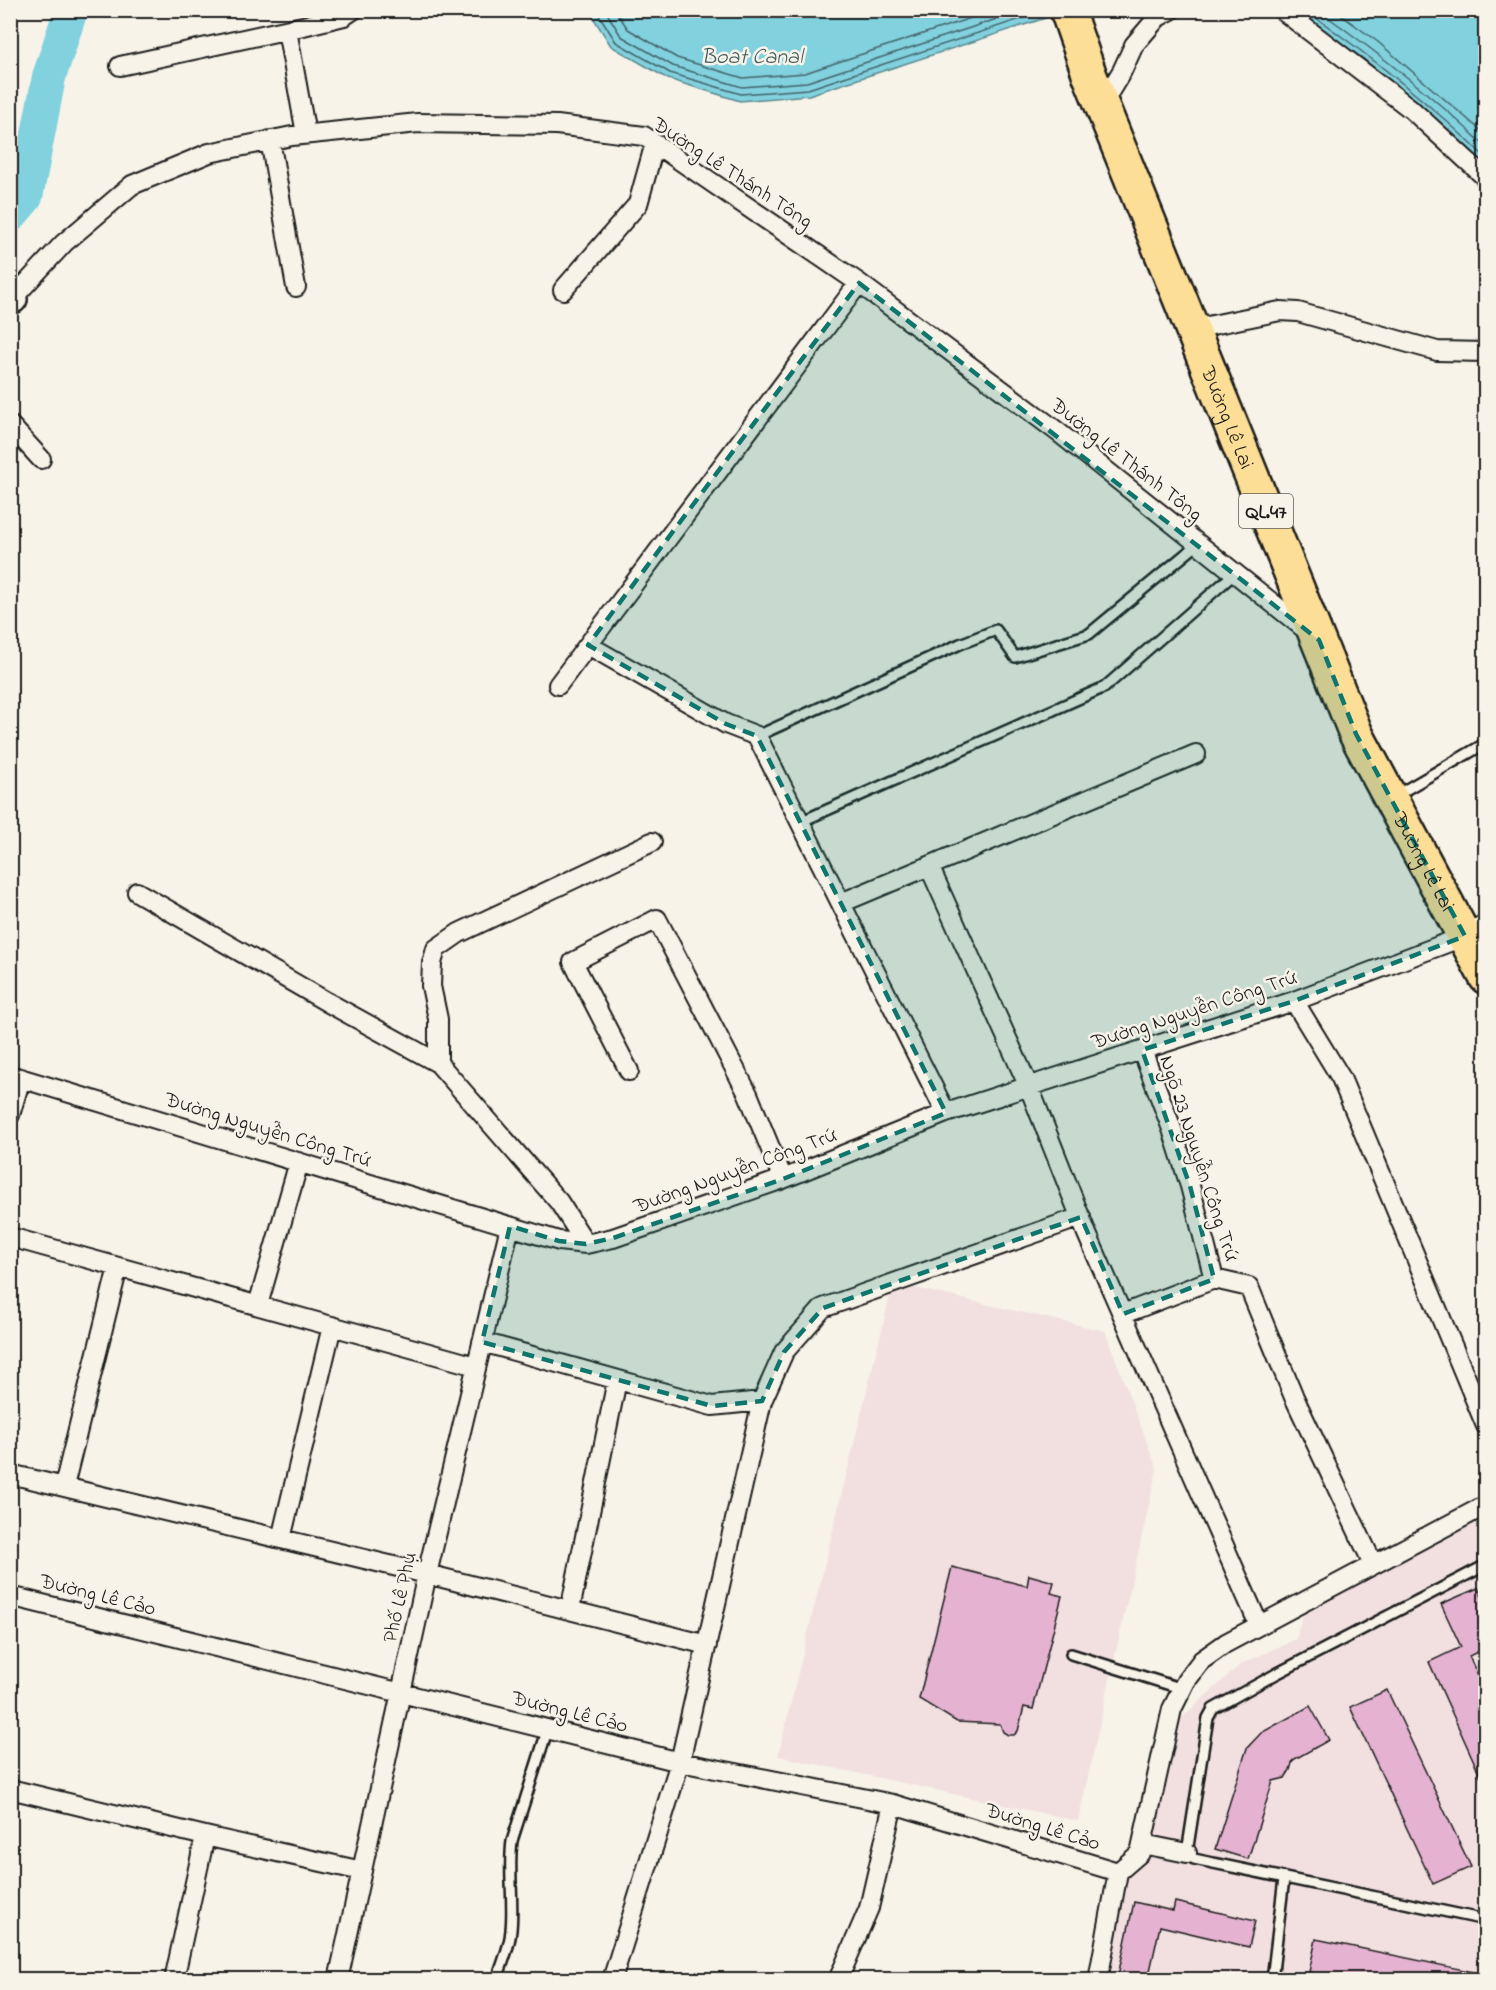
<svg xmlns="http://www.w3.org/2000/svg" width="1496" height="1990" font-family="'Indie Flower',sans-serif">
<rect width="100%" height="100%" fill="#f7f3e8"/>
<filter id="ink" filterUnits="userSpaceOnUse"><feTurbulence type="fractalNoise" baseFrequency=".0167" numOctaves="2"/><feDisplacementMap in="SourceGraphic" scale="12" xChannelSelector="R" yChannelSelector="G"/><feConvolveMatrix kernelMatrix="1 2 1 2 8 2 1 2 1" color-interpolation-filters="sRGB"/></filter>
<g filter="url(#ink)">
<path fill="#f2e0e1" d="M893 1283 1105 1331 1157 1469 1078 1821 778 1756Z
M1485 1518V1979L1105 1980 1123 1880 1149 1851 1179 1720 1241 1664 1296 1639 1304 1610Z"/>
<path fill="#81d1de" stroke="#598990" stroke-width="1.5" d="M678 10 685 13 745 10 1067 11 809 95 740 101 668 79 611 46 589 11Z
M1294 11H1485V166L1456 137 1364 59Z"/>
<g fill="none" stroke-linecap="round" stroke-linejoin="round">
<path stroke="#44646a" stroke-width="1.5" d="M596 10 616 42 670 73 741 94 808 89 1048 10
M605 10 621 36 673 66 742 87 807 82 1024 10
M615 10 628 29 677 58 743 78 805 73 995 10
M1305 10C1369 55 1430 103 1486 158
M1318 10C1377 52 1434 96 1486 147
M1334 10 1378 42 1486 135"/>
<path stroke="#81d1de" stroke-width="34" d="M10 216 26 197 49 77 71 10"/>
</g>
<path fill="#e5b3d1" stroke="#1c1c1c" stroke-width="1.5" d="M952 1567 1027 1586 1029 1575 1054 1582 1051 1593 1062 1596 1033 1709 1024 1707 1018 1731 1014 1735H1008L1003 1732 1000 1724 957 1722 919 1699Z
M1478 1588 1485 1603V1648L1469 1656 1485 1692V1786L1429 1662 1461 1647 1441 1604Z
M1387 1690 1471 1867 1433 1884 1350 1707Z
M1310 1706 1329 1740 1293 1760 1290 1770 1285 1778 1273 1781 1248 1859 1215 1849 1247 1748 1261 1733Z
M1134 1902 1173 1911 1175 1902 1255 1921 1249 1947 1160 1926 1148 1980H1117Z
M1316 1939 1474 1972V1980H1346L1309 1972Z"/>
<g fill="none" stroke-linecap="round" stroke-linejoin="round">
<defs>
<path id="lane" d="M757 736 960 644 996 630 1015 657 1089 634 1198 544
M1395 796 1486 743
M800 822 1105 687 1235 573
M1486 1565 1276 1674 1213 1709 1208 1718 1187 1853 1188 1856 1194 1859 1486 1920
M1071 1654 1183 1689
M497 1980C502 1963 510 1947 511 1930 514 1900 508 1871 512 1841L548 1728
M1272 1980 1284 1878
M1484 1980 1486 1973"/>
<path id="street" d="M1282 10 1411 109 1486 178
M287 30 306 134
M120 66 303 26 344 16 353 10
M1102 104 1122 71 1134 45 1158 17 1171 10
M270 140 296 287
M563 290 638 204 655 143
M10 301 64 243 132 185 209 153 292 136 418 123 557 125 644 136 859 283 1058 432 1310 633
M1193 329 1280 311 1298 312 1437 351 1486 352
M10 425 41 459
M588 645 726 724 757 736 946 1113
M558 685 859 283
M929 866 1029 1087 1087 1234 1259 1625
M137 892 327 1002 438 1063 559 1202 586 1244
M841 903 1196 754
M1294 1001 1341 1078 1486 1426
M1142 1050 1172 1129 1190 1186 1214 1279
M438 1063V1019L431 986 432 963 436 949 459 933 652 842
M629 1071 573 962 657 919 748 1094 783 1179
M10 1075 559 1241 586 1244 613 1238 783 1179 946 1113 1294 1001 1465 936 1486 923
M10 1115 21 1078
M10 1237 476 1366
M258 1305 299 1162
M1123 1314 1214 1279 1249 1287 1294 1397 1373 1564
M482 1342 712 1406 762 1401 784 1352 823 1308 1081 1217
M10 1474 427 1574 707 1645
M64 1486 118 1267
M281 1539 332 1326
M10 1596 680 1762 893 1804 1118 1872
M570 1610 617 1380
M10 1789 205 1836 362 1871
M1143 1844 1187 1853
M174 1980 205 1836
M338 1980 427 1574 510 1226
M612 1980 680 1762 762 1401
M838 1980 869 1908 893 1804
M1098 1980 1118 1872 1140 1853 1172 1709 1186 1681 1202 1660 1226 1643 1486 1505"/>
<path id="secondary" d="M10 298 13 299"/>
<g id="highway">
<path id="s1" d="M1067 10 1090 76 1356 734 1486 977"/>
</g>
</defs>
<use href="#lane" stroke="#1c1c1c" stroke-width="14"/>
<use href="#street" stroke="#1c1c1c" stroke-width="22"/>
<use href="#secondary" stroke="#1c1c1c" stroke-width="32"/>
<use href="#highway" stroke="#1c1c1c" stroke-width="38"/>
<use href="#lane" stroke="#f7f3e8" stroke-width="9"/>
<use href="#street" stroke="#f7f3e8" stroke-width="18"/>
<use href="#secondary" stroke="#f7f3e8" stroke-width="27"/>
<use href="#highway" stroke="#fdde96" stroke-width="33"/>
</g>
</g>
<path fill="#0f766e" fill-opacity="0.2" stroke="#0f766e" stroke-width="4.5" stroke-dasharray="12 8" stroke-linejoin="round" d="M859 283 1319 640 1356 734 1465 936 1294 1001 1142 1050 1190 1186 1214 1279 1123 1314 1081 1217 823 1308 784 1352 762 1401 712 1406 482 1342 510 1226 559 1241 586 1244 613 1238 783 1179 946 1113 757 736 726 724 588 645Z"/>
<g text-anchor="middle" stroke-width="5" stroke-linejoin="round" paint-order="stroke">
<rect fill="#f7f3e8" stroke="#5e5c59" stroke-width="1.5" x="1239" y="494" width="54" height="34" rx="4.5"/>
<g font-size="20" font-weight="bold" fill="#1c1c1c">
<text x="1266" y="518">QL.47</text>
</g>
<g font-size="21" fill="#1c1c1c" stroke="#f7f3e8">
<text transform="translate(733 172) rotate(33)" y="7">Đường Lê Thánh Tông</text>
<text dy="7" stroke="none"><textPath href="#s1" startOffset="438">Đường Lê Lai</textPath></text>
<text transform="translate(1127 459) rotate(38)" y="7">Đường Lê Thánh Tông</text>
<text dy="7" stroke="none"><textPath href="#s1" startOffset="924">Đường Lê Lai</textPath></text>
<text transform="translate(1194 1009) rotate(-18)" y="7">Đường Nguyễn Công Trứ</text>
<text transform="translate(268 1129) rotate(17)" y="7">Đường Nguyễn Công Trứ</text>
<text transform="translate(1200 1158) rotate(72)" y="7">Ngõ 23 Nguyễn Công Trứ</text>
<text transform="translate(735 1170) rotate(-20)" y="7">Đường Nguyễn Công Trứ</text>
<text transform="translate(98 1594) rotate(14)" y="7">Đường Lê Cảo</text>
<text transform="translate(399 1597) rotate(-77)" y="7">Phố Lê Phụ</text>
<text transform="translate(570 1711) rotate(14)" y="7">Đường Lê Cảo</text>
<text transform="translate(1043 1826) rotate(17)" y="7">Đường Lê Cảo</text>
</g>
<g font-size="22" font-style="italic" fill="#3f5b60" stroke="#f7f3e8">
<text x="752" y="63">Boat Canal</text>
</g>
</g>
<rect width="1496" height="1990" fill="none" stroke="#f7f3e8" stroke-width="36"/>
<rect x="18" y="18" width="1460" height="1954" fill="none" stroke="#1c1c1c" stroke-width="2" filter="url(#ink)"/>
</svg>
